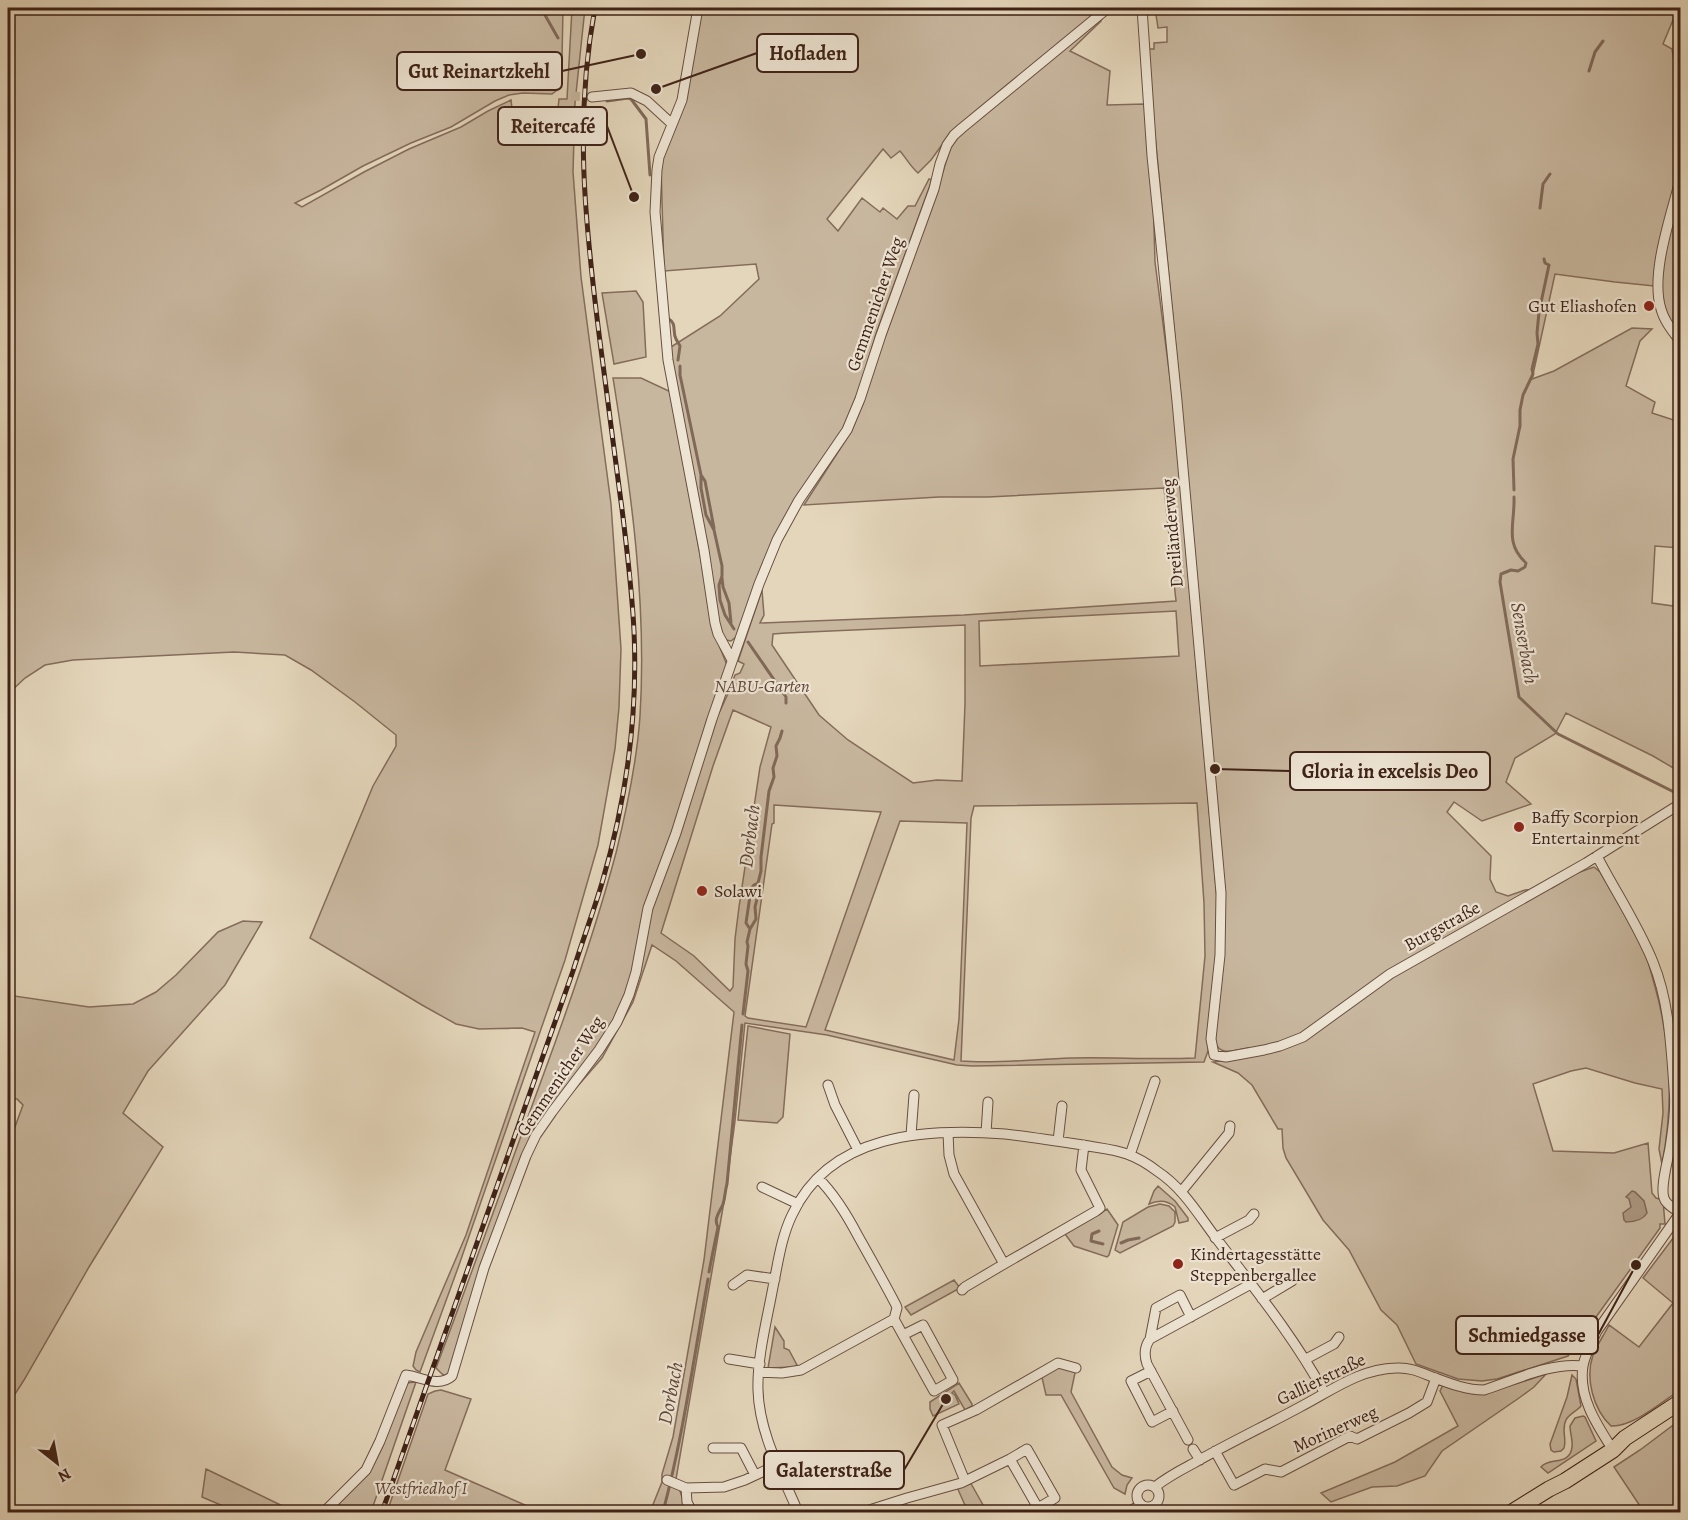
<svg xmlns="http://www.w3.org/2000/svg" width="1688" height="1520" font-family="Alegreya,serif">
<rect width="100%" height="100%" fill="#e4d6bb"/>
<filter id="stains"><feTurbulence type="fractalNoise" baseFrequency=".00333" numOctaves="4"/><feColorMatrix values="0 0 0 0 .2 0 0 0 0 .09 0 0 0 0 .02 0 0 0 .5 -.17"/></filter>
<radialGradient id="worn" r=".72"><stop offset=".6" stop-color="#630" stop-opacity="0"/><stop offset="1" stop-color="#630" stop-opacity=".3"/></radialGradient>
<path fill="#c8b79f" stroke="#846c5b" stroke-width="1.5" fill-rule="evenodd" d="M8 8H563L562 59 557 90 552 94 523 93 509 95 495 101 451 127 411 143 363 166 321 190 295 203 302 207 364 172 409 149 461 127 488 111 511 100 513 117H557L559 99H567L572 8H585L575 103 573 172 581 277 611 504 621 649 619 707 615 749 598 845 565 960 459 1265 420 1372 416 1370 413 1366 416 1352 466 1235 535 1032 522 1028 479 1029 456 1024 422 1005 310 938 373 786 396 746V735L355 702 311 670 285 655 234 652 73 660 45 665 25 678 8 694Z
M700 8H1103L1102 18 1101 21 1070 51 1110 71 1107 105 1145 104 1153 193 1155 262 1173 401 1217 899 1216 953 1208 1051 1204 1062 972 1066 957 1065 827 1035 745 1023 735 1121 725 1196 676 1479 687 1512H650L662 1482V1474L673 1437 704 1260 734 1012 676 961 652 945 633 1002 617 1031 602 1058 556 1111 540 1136 527 1164 490 1262 453 1381 442 1374 436 1368C473 1270 508 1171 544 1073 571 1000 596 928 616 853 627 808 637 762 640 716 647 603 631 490 613 378H641L671 392 714 633 727 665 699 747C715 723 726 702 735 675L740 673 744 664 738 661 762 590 764 615 760 623 964 615 1176 601 1164 488 988 497H939L804 505 851 432 863 403 873 370 937 192 948 155 944 142 931 160 918 173C910 166 907 159 900 151L891 158 883 149 827 219 838 231 862 198 880 212 883 208 897 219 908 206H915L929 179 932 180 876 334 859 392 844 427 787 515 737 636 731 641 726 640 722 634 717 618 671 358V347L720 316 759 279 756 264 664 271 661 166 669 138ZM1176 611 1179 656 980 666 979 621ZM965 625V704L962 781 937 780 913 783 848 740 819 715 772 645 773 634 786 633ZM733 710 771 727 760 767 739 907 735 939 733 987 730 991 694 956 661 933 713 766ZM1197 803 1204 903 1205 956 1195 1058C1154 1060 1113 1057 1071 1058 1034 1059 997 1064 961 1061L971 818 974 806ZM774 805 881 812 806 1027 748 1018 745 1016 772 824 774 823ZM900 821 967 823 959 1019 954 1060 825 1030Z
M1155 8H1678L1663 44 1672 49 1677 78 1680 81V170L1670 208 1654 286 1615 282 1555 274 1532 379 1554 371 1632 328 1652 329 1640 341 1626 386 1655 402 1652 413 1680 422V548L1655 546 1652 603 1680 607V729L1675 741 1680 744V772L1653 756 1566 713 1555 734 1515 758 1506 782 1531 804 1482 821 1454 802 1447 812 1491 856 1490 879 1496 892 1508 896 1525 890 1552 888 1577 873 1594 867 1600 872C1615 898 1632 924 1644 952 1649 962 1651 973 1654 983 1671 1042 1674 1103 1662 1164L1659 1149 1663 1113 1662 1089 1635 1083 1586 1068 1571 1071 1533 1084 1553 1151 1614 1153 1648 1143 1652 1193 1656 1198 1663 1200 1665 1224H1660V1228L1568 1356 1497 1379 1482 1381 1458 1379 1416 1364 1397 1325 1381 1310 1349 1250 1323 1220 1286 1158 1283 1148 1282 1129H1278L1252 1085 1238 1073 1213 1062 1254 1056 1248 1048C1236 1050 1220 1057 1215 1042L1225 890 1213 775 1181 400 1149 74 1147 49H1154V43L1167 42V27L1158 28Z
M1680 191V337C1675 328 1668 319 1664 309 1651 278 1672 223 1680 191Z
M636 291 643 302 646 357 614 364 602 293Z
M243 921 262 922 225 985 148 1071 123 1113 163 1147 89 1267 24 1380 8 1405V1146L23 1105 17 1099 8 1098V995L89 1007 133 1004 156 992 176 975 218 932Z
M748 1026 790 1034 783 1117 777 1123 738 1120Z
M1158 1186 1175 1201 1188 1218V1221L1179 1223 1175 1207C1167 1200 1158 1200 1149 1204L1154 1191Z
M1160 1204 1169 1206 1175 1212V1222L1173 1226 1120 1253 1115 1250 1123 1222 1148 1207Z
M1107 1209 1118 1225 1109 1255 1107 1257 1074 1246 1065 1234Z
M1680 1229V1390C1662 1402 1633 1427 1611 1426 1593 1409 1585 1378 1593 1355 1597 1345 1604 1335 1609 1325L1639 1347 1673 1303 1643 1278Z
M954 1280 960 1288 911 1315 905 1307Z
M775 1327 784 1341V1348L789 1350 797 1365 794 1367 768 1368Z
M1058 1363 1076 1368 1071 1392 1112 1467 1122 1475 1132 1478 1127 1485 1125 1494 1114 1488 1061 1395H1046L1041 1373Z
M1546 1374 1534 1387 1519 1398 1442 1451 1425 1476 1397 1486 1372 1487 1331 1502 1321 1493 1395 1462 1458 1426 1440 1391 1443 1385 1474 1394H1485Z
M1572 1375 1576 1379 1581 1406C1577 1411 1569 1414 1566 1420 1561 1429 1567 1439 1564 1448L1561 1451 1554 1452 1551 1450 1550 1444 1567 1397Z
M416 1382 371 1512H329L364 1478 380 1452 406 1383Z
M959 1383 972 1404V1406L965 1410 954 1391 952 1393 955 1395 959 1404 933 1416 930 1409V1402Z
M441 1390 471 1399 445 1470 541 1512H387L428 1394 435 1391Z
M1583 1416 1585 1417 1596 1441 1548 1473 1541 1467C1549 1457 1570 1466 1572 1447 1573 1440 1570 1433 1570 1426L1575 1418Z
M1680 1420V1512H1644L1614 1467 1640 1450Z
M206 1469 295 1512H237L202 1497Z
M969 1480 987 1512H968L956 1485Z"/>
<path fill="#ac9983" stroke="#806958" stroke-width="1.5" d="M1632 1191 1635 1192 1644 1201 1647 1213C1643 1220 1634 1222 1626 1222L1624 1220 1623 1213 1631 1207 1629 1199 1626 1197Z"/>
<g fill="none" stroke-linecap="round" stroke-linejoin="round">
<path stroke="#806958" stroke-width="3" d="M541 8 558 38
M1589 71 1595 52 1603 41
M607 101 628 98 631 99 646 119 650 175
M1540 208 1543 184 1550 174
M669 319C677 324 672 331 676 339 677 341 679 344 680 346L678 360
M680 366V375L701 475V488L706 515 714 530 722 566V576L719 585 720 600 725 615 734 629
M701 475 705 481 714 528
M1514 490 1513 459 1520 426V410L1523 395 1533 374 1532 369 1538 344 1537 333 1539 312 1549 265 1545 263 1544 259
M1514 497C1515 524 1504 543 1526 563L1525 567 1518 571 1511 570 1501 574 1500 582 1519 697 1558 734 1680 795
M722 578 723 587 729 603 731 623
M748 642 786 697V703
M750 929 756 919 755 907 759 891 758 883
M743 1014 748 971 746 964 748 946 747 942 750 929 746 923 751 889 754 885 758 883 761 871V857L769 791 774 777 773 768 777 756 776 746 780 738 782 731
M1099 1231 1092 1234 1091 1241 1103 1244
M1121 1243 1128 1240 1139 1238
M709 1272C712 1256 715 1242 718 1227 713 1218 720 1212 723 1204 725 1198 725 1191 727 1184L742 1025
M663 1512C683 1436 694 1357 708 1279"/>
<path stroke="#c3b29a" stroke-width="9" stroke-dasharray="9 4.5" stroke-linecap="butt" d="M571 96 592 97"/>
<defs>
<path id="street" d="M698 8 682 100 659 157 657 170 655 212 668 360 704 550 715 623 718 634 732 660
M1142 8 1152 156 1177 401 1221 893 1220 955 1211 1039 1214 1055 1226 1057 1264 1050 1280 1046 1303 1037 1390 974 1586 863 1680 804
M592 97 631 93 647 101 672 124
M1680 180C1671 216 1650 274 1661 309 1664 321 1673 332 1680 341
M1597 856C1615 891 1638 925 1653 962 1669 1001 1671 1046 1674 1088 1676 1108 1673 1128 1670 1148 1668 1160 1660 1187 1664 1198 1666 1205 1675 1209 1680 1213
M828 1085 835 1105 858 1150
M948 1133 949 1155 954 1174 1004 1264 1096 1211 1100 1208 1081 1170 1084 1145
M986 1133 988 1102
M911 1135 914 1095
M1058 1141 1062 1106
M1130 1155 1155 1081
M762 1187 798 1204
M1181 1192 1229 1133 1230 1126
M1215 1238 1249 1220 1254 1214
M733 1285 747 1275 775 1279
M962 1290 965 1287 1004 1264
M1262 1299 1292 1281 1297 1275
M894 1319 934 1391 953 1380 923 1325 903 1335
M1150 1339 1156 1308 1180 1295 1191 1317
M729 1359 760 1364
M1306 1359 1334 1344 1339 1337
M1151 1371 1131 1381 1152 1422 1173 1411
M759 1372 782 1373 801 1370 894 1319 897 1308 896 1305C884 1282 871 1259 858 1236 847 1215 835 1195 818 1178
M1188 1440 1147 1364C1144 1355 1144 1347 1150 1339L1251 1284
M713 1448H741L755 1475
M1027 1449 1055 1498 1038 1508 1010 1459Z
M1193 1449 1200 1460
M1613 1450C1597 1425 1578 1397 1583 1366 1585 1354 1592 1342 1597 1331L1680 1213
M1215 1451 1234 1485 1265 1469 1281 1472 1350 1436 1357 1439 1409 1413 1427 1402 1436 1378
M667 1480 686 1488 724 1487 745 1480 777 1465
M965 1481 942 1425 976 1410 1058 1363 1076 1368
M1137 1496a11 11 0 1 1 22 0a11 11 0 1 1-22 0Z
M1155 1487C1167 1477 1181 1470 1194 1463 1229 1443 1265 1426 1300 1407 1331 1391 1359 1369 1396 1368 1411 1367 1422 1373 1435 1378 1451 1384 1467 1390 1484 1390 1515 1380 1551 1362 1583 1366
M686 1488 687 1502 692 1512
M324 1512 366 1470 380 1441 406 1375C421 1377 439 1388 452 1376L484 1268 526 1156 536 1135 552 1112 599 1050 617 1022 629 995 636 972 648 908 676 833 712 719 759 584 777 540 799 500 847 430 860 399 881 335 934 189 940 164 947 145 954 135 962 128 1108 8
M798 1512C782 1474 759 1433 758 1390 757 1357 767 1320 773 1287 778 1263 781 1238 792 1215 830 1133 926 1128 1005 1134 1031 1137 1057 1141 1083 1145 1098 1148 1113 1149 1127 1154 1138 1158 1148 1164 1157 1171 1183 1188 1198 1214 1216 1238 1254 1288 1294 1337 1324 1392
M863 1512 907 1498 961 1483 1010 1459
M1129 1512 1141 1504"/>
<path id="primary" d="M1512 1512 1549 1489 1565 1481 1613 1450 1625 1438 1680 1402"/>
</defs>
<use href="#street" stroke="#684f40" stroke-width="11"/>
<use href="#primary" stroke="#3f2217" stroke-width="17"/>
<use href="#street" stroke="#ede4d3" stroke-width="9"/>
<use href="#primary" stroke="#e4d6bb" stroke-width="15"/>
<defs>
<path id="rail" d="M382 1512 573 971C582 942 593 913 602 883 626 801 638 716 634 631 632 590 627 550 622 509 614 451 607 393 599 334 585 222 574 120 595 8"/>
</defs>
<use href="#rail" stroke="#3f2217" stroke-width="5"/>
<use href="#rail" stroke="#ede4d3" stroke-width="3" stroke-dasharray="9" stroke-linecap="butt"/>
</g>
<g fill="#8f2418" stroke="#ede4d3" stroke-width="2">
<circle cx="1649" cy="306" r="6"/>
<circle cx="1519" cy="827" r="6"/>
<circle cx="702" cy="891" r="6"/>
<circle cx="1178" cy="1264" r="6"/>
</g>
<g text-anchor="middle" stroke-width="4.5" stroke-linejoin="round" paint-order="stroke">
<g font-size="18" fill="#3f2217" stroke="#ede4d3">
<text transform="translate(875 304) rotate(-71)" y="6">Gemmenicher Weg</text>
<text transform="translate(1172 533) rotate(-95)" y="6">Dreiländerweg</text>
<text transform="translate(1442 926) rotate(-29)" y="6">Burgstraße</text>
<text transform="translate(560 1076) rotate(-56)" y="6">Gemmenicher Weg</text>
<text transform="translate(1321 1379) rotate(-26)" y="6">Gallierstraße</text>
<text transform="translate(1335 1429) rotate(-24)" y="6">Morinerweg</text>
</g>
<g font-size="18" fill="#3f2217" stroke="#ede4d3" text-anchor="start">
<text x="1637" y="312" text-anchor="end">Gut Eliashofen</text>
<text x="1531" y="823">Baffy Scorpion<tspan x="1531" dy="21">Entertainment</tspan></text>
<text x="714" y="897">Solawi</text>
<text x="1190" y="1260">Kindertagesstätte<tspan x="1190" dy="21">Steppenbergallee</tspan></text>
</g>
<g font-size="18" font-style="italic" fill="#614739" stroke="#ede4d3">
<text x="762" y="692">NABU-Garten</text>
<text x="421" y="1494">Westfriedhof I</text>
</g>
<g font-size="20" font-style="italic" fill="#604637" stroke="#ede4d3">
<text transform="translate(1525 643) rotate(80)" y="7">Senserbach</text>
<text transform="translate(749 836) rotate(-83)" y="7">Dorbach</text>
<text transform="translate(670 1393) rotate(-79)" y="7">Dorbach</text>
</g>
</g>
<path fill="none" stroke="#3f2217" stroke-width="2" d="M656 89L757 53M641 54L562 71M634 197L607 126M1215 769L1290 771M1636 1265L1598 1335M946 1399L904 1470"/>
<g fill="#3f2217" stroke="#ede4d3" stroke-width="2">
<circle cx="656" cy="89" r="6"/>
<circle cx="641" cy="54" r="6"/>
<circle cx="634" cy="197" r="6"/>
<circle cx="1215" cy="769" r="6"/>
<circle cx="1636" cy="1265" r="6"/>
<circle cx="946" cy="1399" r="6"/>
</g>
<g fill="#ede4d3" stroke="#3f2217" stroke-width="2">
<rect x="757" y="34" width="101" height="38" rx="6"/>
<rect x="397" y="52" width="165" height="38" rx="6"/>
<rect x="498" y="107" width="109" height="38" rx="6"/>
<rect x="1290" y="752" width="200" height="38" rx="6"/>
<rect x="1456" y="1316" width="142" height="38" rx="6"/>
<rect x="764" y="1451" width="140" height="38" rx="6"/>
</g>
<g font-size="20" text-anchor="middle" font-weight="bold" fill="#3f2217">
<text x="808" y="60">Hofladen</text>
<text x="479" y="78">Gut Reinartzkehl</text>
<text x="553" y="133">Reitercafé</text>
<text x="1390" y="778">Gloria in excelsis Deo</text>
<text x="1527" y="1342">Schmiedgasse</text>
<text x="834" y="1477">Galaterstraße</text>
</g>
<rect width="1688" height="1520" fill="none" stroke="#e4d6bb" stroke-width="30"/>
<rect x="9" y="9" width="1670" height="1502" fill="none" stroke="#3f2217" stroke-width="3"/>
<rect x="15" y="15" width="1658" height="1490" fill="none" stroke="#3f2217" stroke-width="1.5"/>
<g transform="translate(57 1463) rotate(149)" stroke="#ede4d3" stroke-width="4.5" paint-order="stroke">
<path d="M0-4.5L10 22L0 15L-10 22Z" fill="#3f2217"/>
<text y="-9" font-size="16" font-weight="bold" text-anchor="middle" fill="#3f2217">N</text>
</g>
<rect width="100%" height="100%" filter="url(#stains)"/>
<rect width="100%" height="100%" fill="url(#worn)"/>
</svg>
